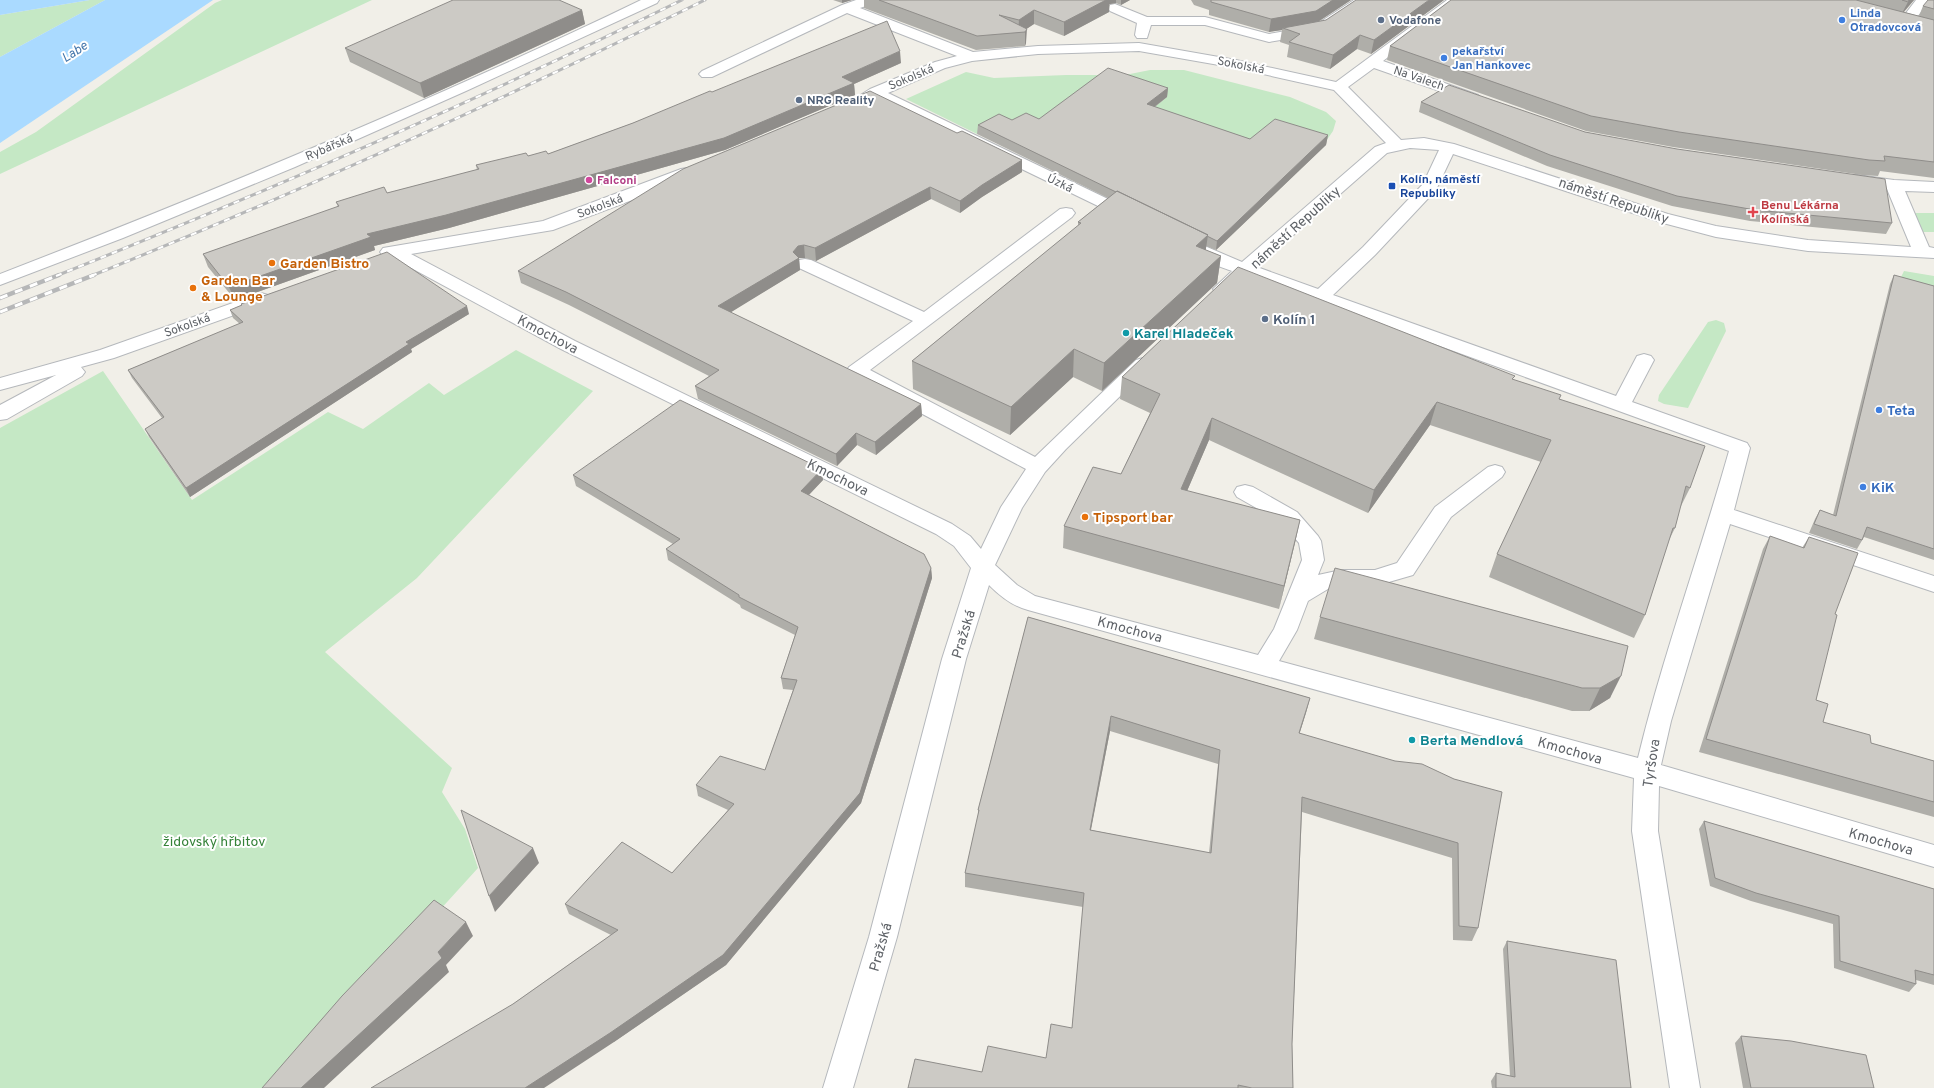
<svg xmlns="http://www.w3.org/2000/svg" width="1934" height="1088" font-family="Overpass,sans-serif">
<rect width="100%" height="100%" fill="#f1efe8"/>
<path fill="#c5e8c5" d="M90 0H105L0 57V15Z
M222 0H372L0 174V152L36 132 215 3Z
M1150 70H1184L1290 97 1326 112 1336 121 1333 131 1324 144 1273 128 1249 148 1146 113 1167 97 1107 77 1064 109 1195 156 1182 164 1206 172 1199 177 1194 176 1172 190 1025 122 1011 130 999 123 977 134 906 99 966 72 994 78 1066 75H1125Z
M1915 213H1934V232H1923Z
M1904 271 1934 276V295L1897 285Z
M1716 320 1724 323 1726 331 1688 408 1664 404 1658 401 1659 395 1708 322Z
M516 350 593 391 417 578 325 652 452 768 442 792 465 829 478 868 278 1088H0V428L103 371 192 500 328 412 363 429 429 383 444 395Z"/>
<path fill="#aadaff" d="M0 0H90L0 15Z
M105 0H213L0 143V57Z"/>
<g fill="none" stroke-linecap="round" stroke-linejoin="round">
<defs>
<path id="minor" d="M641 0H659L657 3 466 91 295 167 123 238 0 285V274C217 190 432 101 641 0Z
M856 0H877L875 3 860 8 973 52 1038 46 1139 43 1236 60 1336 82 1447 0H1463L1383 61 1478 95 1481 98 1478 101H1468L1374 68 1348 87 1401 140 1424 138 1454 144 1668 214 1716 226 1808 240 1911 247 1887 189 1851 184 1849 180 1851 176 1857 175 1894 180 1934 182V192L1905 191 1929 247 1934 248V258L1808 251 1716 237 1663 223 1453 154 1436 190 1375 255 1333 295 1616 396 1637 356 1644 354 1651 356 1654 360 1632 402 1747 443 1750 448 1734 510 1934 576V592L1730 524 1671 721 1661 765 1934 845V867L1659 786 1658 831 1700 1088H1670L1632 831 1634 778 1028 610C1012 606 1000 596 989 585L966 659 897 937 853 1088H823L869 937 942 659 971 568 954 546 936 534 561 349 391 257 383 256 380 252 383 248 543 221 681 169 687 168 693 169 695 173 693 177 553 230 411 254 575 341 952 524 970 536 981 549 1001 507 1026 469 849 375 846 371 849 367 913 321 799 268 796 264 799 260 805 259 811 260 924 312 1060 209 1066 208 1072 209 1075 213 1072 217 870 370 1035 457 1136 360 1143 358 1150 360 1153 364 1066 449 1045 472 1022 508 995 565 1017 585 1035 596 1258 655 1274 629 1302 560 1299 543 1281 522 1237 497 1234 492 1237 487 1245 485 1253 487 1297 512 1318 536 1321 541 1324 560 1318 575 1341 570H1375L1397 563 1435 507 1488 467 1495 465 1502 467 1505 472 1502 477 1451 517 1413 575 1375 586H1341L1328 589 1308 601 1297 630 1279 661 1638 758C1663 655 1700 554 1729 451L1247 276C1238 285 1230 296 1216 293L1213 289 1232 271C1219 266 1193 259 1185 248L1188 244 1194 243 1200 244 1242 262 1375 147 1386 143 1334 90 1236 68 1139 51 1038 54 972 61 945 68 888 93 1135 212 1138 216 1135 220 1129 221 875 98 867 101 862 99 859 96 870 89 935 62 957 56 847 13 712 77H702L699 74 702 71 842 5ZM1410 148 1439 150 1423 184 1363 247 1318 289 1257 267 1387 153Z
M1354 0H1371L1323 33 1269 42 1205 25H1151L1147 38H1137L1135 35 1137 23 1110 11 1108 8 1110 5 1115 4 1147 17H1205L1269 34 1314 26Z
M1916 0H1930L1911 25H1901L1899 22Z
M261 293 268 295 270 299 268 303 114 358 81 367 85 372 82 376 7 419 0 420V405L56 375 0 390V378L100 350Z"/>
</defs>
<use href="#minor" stroke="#b5b8bc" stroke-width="2"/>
<use href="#minor" fill="#fff" fill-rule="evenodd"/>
<defs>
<path id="rail-far1" d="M56 276C268 191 477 101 682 0
M91 276C300 192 504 99 705 0"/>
<path id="rail" d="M0 298 59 275
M0 312 94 275"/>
</defs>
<use href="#rail-far1" stroke="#b6b7b8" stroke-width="3"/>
<use href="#rail" stroke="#b6b7b8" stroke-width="4.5"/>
<use href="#rail-far1" stroke="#fff" stroke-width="2" stroke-dasharray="6" stroke-linecap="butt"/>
<use href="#rail" stroke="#fff" stroke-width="3" stroke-dasharray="8" stroke-linecap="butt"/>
</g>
<path fill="#afaea9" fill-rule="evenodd" d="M833 0H852L842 3Z
M864 0H1130L1121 5 1116 3 1110 4 1109 12 1064 36 1034 24 1026 29V43L1025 46 976 50 864 8Z
M1191 0H1351L1318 22 1444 0 1371 54 1357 49 1330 69 1287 57 1289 45 1280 42 1282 30 1269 32 1209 15V10L1194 5Z
M1451 0H1914L1904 12 1919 16 1923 6 1934 0V178L1880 171 1878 176 1862 175 1673 147 1586 131 1387 60 1390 46Z
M582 10 585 24 424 98 350 62 345 48Z
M901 63 854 84 855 95 725 150 449 228 374 246 375 250 235 300 208 267 203 254 338 207 336 202 387 193 477 170 476 165 528 156 548 154 633 123 712 92Z
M1168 88 1167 97 1155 107 1250 139 1328 135 1326 145 1216 250 1206 246V250L1221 256 1217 283 1102 391 1073 377 1010 435 913 389 912 361 1078 226V222L1108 198 977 134 978 125 1012 120 1039 119Z
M1421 102 1585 132 1892 223 1886 234 1750 221 1672 206 1547 166 1419 112Z
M957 133 1022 160V172L982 197 960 213 931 199 816 261 805 258H799L800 270 730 312 921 404 922 416 876 455 857 445 837 466 698 399 695 386 709 376 569 305 521 283 518 271Z
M1894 275 1934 286V560L1864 537 1857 549 1809 533 1815 519 1820 510 1833 515 1890 284Z
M241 304 469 314 411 349 412 352 190 497 149 437 145 429 162 418 132 378 128 370 240 324 233 318 230 310 242 305Z
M1122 377 1513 380 1559 399 1690 488 1680 508 1675 528 1668 542 1645 615 1634 638 1489 577 1497 554 1541 462 1430 425 1368 513 1209 440 1187 491 1300 520 1279 609 1063 548 1064 526 1121 474 1150 413 1120 399Z
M573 475 823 480 809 495 931 568 932 578 861 803 726 965 614 1042 513 1004 611 935 569 914 565 904 672 873 728 810 698 796 696 785 765 770 793 690 783 689 781 678 795 635 741 608 740 605 668 560 666 549 673 544 576 486Z
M1770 536 1802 548 1809 537 1835 614 1816 700 1823 722 1871 743 1934 761V817L1699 752 1763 549Z
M1028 617 1310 698 1299 734 1454 779 1478 928 1472 941 1453 940 1452 858 1302 812 1292 1044 1293 1088H908L1046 1058 1072 1028 1083 907 965 887V873L978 818V810ZM1110 731 1218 764 1209 853 1091 830Z
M1320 617 1628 646 1610 698 1589 711H1572L1314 639Z
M1704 821 1934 889V985L1916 980V984L1909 992 1834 968 1833 924 1751 901 1710 886 1699 829Z
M1507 941 1631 1088H1492L1491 1081 1496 1073 1510 1076 1503 949Z
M1741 1036 1874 1088H1743L1735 1043Z"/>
<path fill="#8f8d8a" d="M842 0H852L842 3Z
M1106 0H1116V3L1110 4H1109V12L1064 36V22Z
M1121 0H1130L1121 5Z
M1333 0H1351L1313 25 1283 28 1282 30 1269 32 1271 19Z
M1429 0H1444L1371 54 1374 40Z
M1909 0H1914L1901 15 1908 2Z
M582 10 585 24 424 98 420 83Z
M1034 10V24L1022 32H1018L1019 20Z
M1027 29 1026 43 1025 46V32Z
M1360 35 1357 49 1330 69 1333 55Z
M900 51 901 63 854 84 855 95 725 150 449 228 374 246 375 250 235 300 229 287 367 234 842 77Z
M1168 88 1167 97 1146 113 1147 104Z
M1328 135 1326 145 1216 250 1217 241Z
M1022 160V172L982 197 960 213V201L982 185Z
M930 187 931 199 816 261 815 248Z
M1208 235 1204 262 1196 246Z
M804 245 805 258H799L800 270 720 319 718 306 793 252 798 246Z
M1221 256 1217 283 1102 391 1104 363Z
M467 306 469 314 411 349 412 352 190 497 186 488 406 342Z
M1074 349 1073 377 1010 435 1011 407Z
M1437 402 1430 425 1368 513 1374 490Z
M921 404 922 416 876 455 875 442Z
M1212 418 1209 440 1178 512 1181 489Z
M856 433 857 445 837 466 836 454Z
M822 469 823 480 802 502 801 491Z
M1300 520 1295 543 1279 609 1284 586Z
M931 568 932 578 861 803 726 965 614 1042 544 1088H525Z
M1621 676 1610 698 1589 711 1600 688Z
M1310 698 1306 713 1295 748 1299 733Z
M1111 716 1110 731 1088 844 1090 830Z
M533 848 539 863 495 912 489 896Z
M466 922 473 936 446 965 449 972 324 1088H301L438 952Z"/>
<path fill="#cccac5" stroke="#8f8d8a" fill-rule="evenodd" d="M453 0H559L582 10 420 83 345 48Z
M879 0H1106L1064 22 1034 10 1019 20 999 15 1027 29 1025 32 977 36Z
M1211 0H1333L1316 11 1271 19 1211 2Z
M1356 0H1429L1374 40 1360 35 1333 55 1289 42 1300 34 1283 28 1326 20Z
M1451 0H1856L1934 20V162L1884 156 1885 161 1869 160 1679 132 1591 116 1390 46Z
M1902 0H1909L1908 2Z
M1928 0H1934V9L1923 6Z
M887 21 900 51 842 77 854 83 724 138 446 215 367 234 371 237 229 287 203 254 339 206 336 202 384 187 387 193 479 169 476 165 526 153 528 156 546 151 548 154 633 123 710 91 712 92Z
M1108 68 1168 88 1147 104 1250 139 1275 119 1328 135 1217 241 1207 236 1208 235 1117 191 1116 192 978 125 999 114 1012 120 1026 113 1039 119Z
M1449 85 1585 132 1677 149 1885 179 1892 223 1755 210 1677 196 1550 155 1421 102Z
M870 91 957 133 962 131 1022 160 982 185 960 201 930 187 815 248 804 245 798 246 793 252 799 258 718 306 921 404 875 442 856 433 836 454 695 386 719 370 566 292 518 271 683 169Z
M1117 191 1208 235 1196 246 1221 256 1104 363 1074 349 1011 407 912 361 1081 223 1078 222Z
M387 252 467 306 406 342 409 344 186 488 145 429 164 417 128 370 243 322 230 310 242 305 241 304Z
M1238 267 1515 376 1512 379 1561 395 1559 399 1705 446 1690 488 1686 486 1675 528H1673L1645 615 1497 554 1551 440 1437 402 1374 490 1212 418 1181 489 1300 520 1284 586 1064 526 1093 467 1121 474 1160 394 1122 377Z
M1894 275 1934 286V549L1867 527 1862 540 1814 524 1820 510 1836 516Z
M680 400 822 469 801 491 924 554 931 568 860 793 723 955 610 1033 525 1088H371L513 1004 618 930 565 904 622 842 672 873 734 804 696 785 720 756 765 770 797 680 781 678 798 627 739 597V595L666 549 680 539 573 475Z
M1770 536 1804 548 1809 537 1858 553 1835 614 1837 615 1816 700 1828 704 1823 722 1870 735 1871 743 1934 761V802L1706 739Z
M1335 568 1628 646 1621 676 1600 688H1582L1320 617Z
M1028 617 1310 698 1299 733 1395 761 1422 764 1454 779 1502 792 1478 928 1459 926 1458 843 1302 797 1292 1044 1293 1088H1252L1238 1085V1088H908L915 1059 982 1072 988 1046 1046 1058 1051 1024 1072 1028 1084 893 965 873 979 810H978ZM1111 716 1220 750 1211 853 1090 830Z
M461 810 533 848 489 896Z
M1704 821 1934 889V975L1915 970 1916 984 1840 961 1839 916 1756 893 1715 878Z
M434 900 466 922 438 952 442 958 301 1088H262L342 996Z
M1507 941 1616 960 1631 1088H1496V1073L1515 1077Z
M1741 1036 1791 1041 1866 1055 1874 1088H1751Z"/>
<g fill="#5c6f8a" stroke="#fff" stroke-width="1.5">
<circle cx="1381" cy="20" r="4"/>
<circle cx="799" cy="100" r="4"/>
<circle cx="1265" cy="319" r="4"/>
</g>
<g fill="#3f7fe0" stroke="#fff" stroke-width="1.5">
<circle cx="1842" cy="20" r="4"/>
<circle cx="1444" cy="58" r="4"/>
<circle cx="1879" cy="410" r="4"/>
<circle cx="1863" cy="487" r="4"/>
</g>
<circle fill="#d1479c" stroke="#fff" stroke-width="1.5" cx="589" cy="180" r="4"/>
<rect fill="#1a4fb4" stroke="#fff" stroke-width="1.5" x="1388" y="182" width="8" height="8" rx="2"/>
<path fill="#e0444e" stroke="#fff" stroke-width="1.5" d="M1751 206h4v4h4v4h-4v4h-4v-4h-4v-4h4z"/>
<g fill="#e8710a" stroke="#fff" stroke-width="1.5">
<circle cx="272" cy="263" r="4"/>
<circle cx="193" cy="288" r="4"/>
<circle cx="1085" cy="517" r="4"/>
</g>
<g fill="#0f9aa8" stroke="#fff" stroke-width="1.5">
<circle cx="1126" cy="333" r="4"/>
<circle cx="1412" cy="740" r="4"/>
</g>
<g text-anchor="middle" stroke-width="4" stroke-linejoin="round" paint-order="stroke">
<g font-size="12" font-weight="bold" fill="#366cbe" stroke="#fff" text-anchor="start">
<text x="1850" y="17">Linda<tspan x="1850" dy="14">Otradovcová</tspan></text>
<text x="1452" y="55">pekařství<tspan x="1452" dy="14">Jan Hankovec</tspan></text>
</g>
<g font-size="12" font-weight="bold" fill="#4e5e75" stroke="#fff" text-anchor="start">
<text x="1389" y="24">Vodafone</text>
<text x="807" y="104">NRG Reality</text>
</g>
<g font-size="12" fill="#5f6368" stroke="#fff">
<text transform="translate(1241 65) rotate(11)" y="4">Sokolská</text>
<text transform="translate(911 77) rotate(-23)" y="4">Sokolská</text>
<text transform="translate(1419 78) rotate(19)" y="4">Na Valech</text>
<text transform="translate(329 147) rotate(-23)" y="4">Rybářská</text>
<text transform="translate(1060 183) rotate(26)" y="4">Úzká</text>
<text transform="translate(600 206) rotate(-21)" y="4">Sokolská</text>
<text transform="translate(187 325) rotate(-20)" y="4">Sokolská</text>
</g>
<g font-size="12" font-weight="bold" fill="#164399" stroke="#fff" text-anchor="start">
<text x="1400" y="183">Kolín, náměstí<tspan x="1400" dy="14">Republiky</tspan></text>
</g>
<g font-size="12" font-weight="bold" fill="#b23c85" stroke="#fff" text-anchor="start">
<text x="597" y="184">Falconi</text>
</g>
<g font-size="12" font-weight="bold" fill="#be3a42" stroke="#fff" text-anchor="start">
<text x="1761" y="209">Benu Lékárna<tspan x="1761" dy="14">Kolínská</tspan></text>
</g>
<g font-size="13" font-style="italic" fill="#4174aa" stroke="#fff">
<text transform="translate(74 51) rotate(-33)" y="5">Labe</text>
</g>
<g font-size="14" fill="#5f6368" stroke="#fff">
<text transform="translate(1614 200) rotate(19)" y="5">náměstí Republiky</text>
<text transform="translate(1295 227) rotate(-42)" y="5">náměstí Republiky</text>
<text transform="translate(548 334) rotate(28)" y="5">Kmochova</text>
<text transform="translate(838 477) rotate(26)" y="5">Kmochova</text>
<text transform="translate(1130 629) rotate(15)" y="5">Kmochova</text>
<text transform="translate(963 634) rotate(-73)" y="5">Pražská</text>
<text transform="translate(1570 750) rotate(16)" y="5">Kmochova</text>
<text transform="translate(1651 763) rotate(-81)" y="5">Tyršova</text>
<text transform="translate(1881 841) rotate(16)" y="5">Kmochova</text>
<text transform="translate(880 947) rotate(-74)" y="5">Pražská</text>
</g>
<g font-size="14" font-weight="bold" fill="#c56008" stroke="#fff" text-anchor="start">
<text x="280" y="268">Garden Bistro</text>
<text x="201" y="285">Garden Bar<tspan x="201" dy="16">&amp; Lounge</tspan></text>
<text x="1093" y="522">Tipsport bar</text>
</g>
<g font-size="14" font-weight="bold" fill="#4e5e75" stroke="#fff" text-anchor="start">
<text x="1273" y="324">Kolín 1</text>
</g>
<g font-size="14" font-weight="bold" fill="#0d838f" stroke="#fff" text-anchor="start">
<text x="1134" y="338">Karel Hladeček</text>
<text x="1420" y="745">Berta Mendlová</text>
</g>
<g font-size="14" font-weight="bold" fill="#366cbe" stroke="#fff" text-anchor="start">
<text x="1887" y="415">Teta</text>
<text x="1871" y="492">KiK</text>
</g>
<g font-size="14" fill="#348238" stroke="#fff">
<text x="214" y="846">židovský hřbitov</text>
</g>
</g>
</svg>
